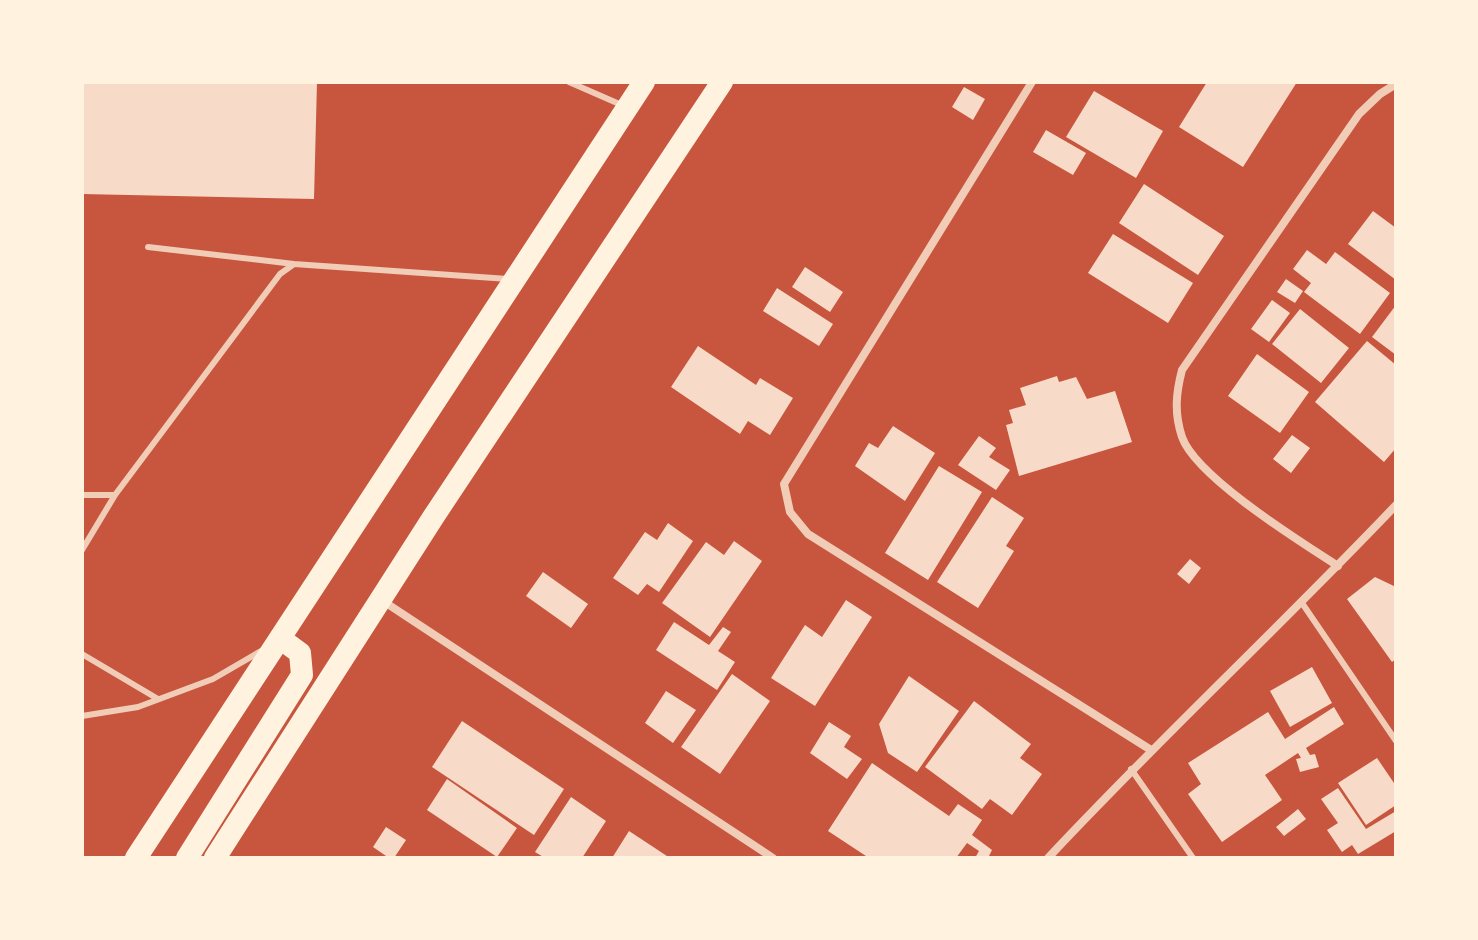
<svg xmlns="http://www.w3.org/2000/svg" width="1478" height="940" font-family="'Times New Roman',serif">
<rect width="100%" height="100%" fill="#c8553d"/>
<path fill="#f7dbc8" d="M82 82H317L314 199 82 194Z
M1207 82H1297L1243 167 1179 127Z
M964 87 985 99 973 120 952 107Z
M1094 91 1163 131 1136 178 1066 137Z
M1046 130 1086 153 1073 175 1033 152Z
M1144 184 1224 236 1198 275 1119 223Z
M1373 211 1396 228V280L1348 244Z
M1113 234 1193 283 1168 323 1088 273Z
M1307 250 1326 264 1335 252 1390 293 1360 334 1304 292 1311 283 1293 269Z
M805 267 843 292 830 312 792 287Z
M1286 279 1303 291 1295 303 1277 292Z
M777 288 833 324 819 346 763 311Z
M1272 300 1290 313 1269 342 1251 329Z
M1396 305V355L1372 337Z
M1300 309 1349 348 1321 383 1272 344Z
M1367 341 1396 365V448L1384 462 1315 402Z
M698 346 756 385 760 378 793 398 770 435 748 421 740 434 671 387Z
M1257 354 1309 392 1280 433 1228 396Z
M1057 376 1059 382 1076 377 1087 399 1115 391 1132 442 1019 476 1006 425 1013 423 1009 410 1026 405 1020 388Z
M893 426 935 453 905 501 855 466 869 443 878 448Z
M1292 435 1310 448 1291 473 1273 459Z
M979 436 996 448 989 457 1010 470 996 490 958 465Z
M939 466 982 492 928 580 885 553Z
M992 497 1024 518 1006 546 1014 551 978 608 937 582Z
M668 523 693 541 659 592 647 584 638 595 613 578 645 532 657 540Z
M734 541 762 561 710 637 662 603 706 542 724 555Z
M1190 559 1201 568 1189 584 1177 574Z
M543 572 588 604 571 628 526 596Z
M1375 577 1396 587V659L1392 662 1347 599Z
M846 600 872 617 815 706 771 678 805 625 822 637Z
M674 622 709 645 723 627 731 632 718 651 735 662 717 690 656 650Z
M1312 667 1332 703 1290 727 1270 691Z
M732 674 770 701 720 774 681 747Z
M909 676 959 711 917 772 888 753 879 724Z
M666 691 696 710 673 743 645 723Z
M974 701 1031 744 1020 758 1042 774 1012 815 990 799 982 809 925 767Z
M1334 707 1344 724 1306 748 1310 755 1315 754 1319 767 1300 772 1296 759 1301 758 1298 753 1265 775 1282 800 1222 842 1188 794 1201 784 1188 763 1268 712 1285 739Z
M462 721 564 789 534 835 432 767Z
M829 722 851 736 844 747 862 759 847 779 810 753Z
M1377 758 1396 786V805L1366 825 1338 783Z
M872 763 949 816 958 804 982 820 972 835 992 850 988 858H975L979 851 967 843 956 858H869L828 831Z
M447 779 517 828 497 857 427 810Z
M1338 788 1366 829 1396 811V831L1358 854 1352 845 1342 852 1327 830 1338 823 1321 799Z
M571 797 606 821 582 858H545L535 852Z
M1298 809 1306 819 1284 836 1276 827Z
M386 827 406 840 394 858H389L373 847Z
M629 831 670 858H612Z"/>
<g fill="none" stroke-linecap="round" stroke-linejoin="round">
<path stroke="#f1ccb7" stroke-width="6" d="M569 82 624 106
M148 247 294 264
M82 495H115
M82 550 115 495 280 274 294 264 508 279
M1302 603 1396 741
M82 654 158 699
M82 716 138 707 213 679 261 651
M1131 769 1193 858"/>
<path stroke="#f1ccb7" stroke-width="8" d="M1032 82 784 484 790 512 808 534 1151 750
M1338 566C1301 542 1196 477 1182 437 1174 413 1176 393 1182 370L1359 114 1380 94 1396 84
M383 601 773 858
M1048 858C1161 737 1282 625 1396 505"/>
<path stroke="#fff3e0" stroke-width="22" d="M136 858 644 82
M187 858 302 675 300 653 281 639
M215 858 434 516 722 82"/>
</g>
<rect width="1478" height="940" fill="none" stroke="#fff3e0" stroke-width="168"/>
</svg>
